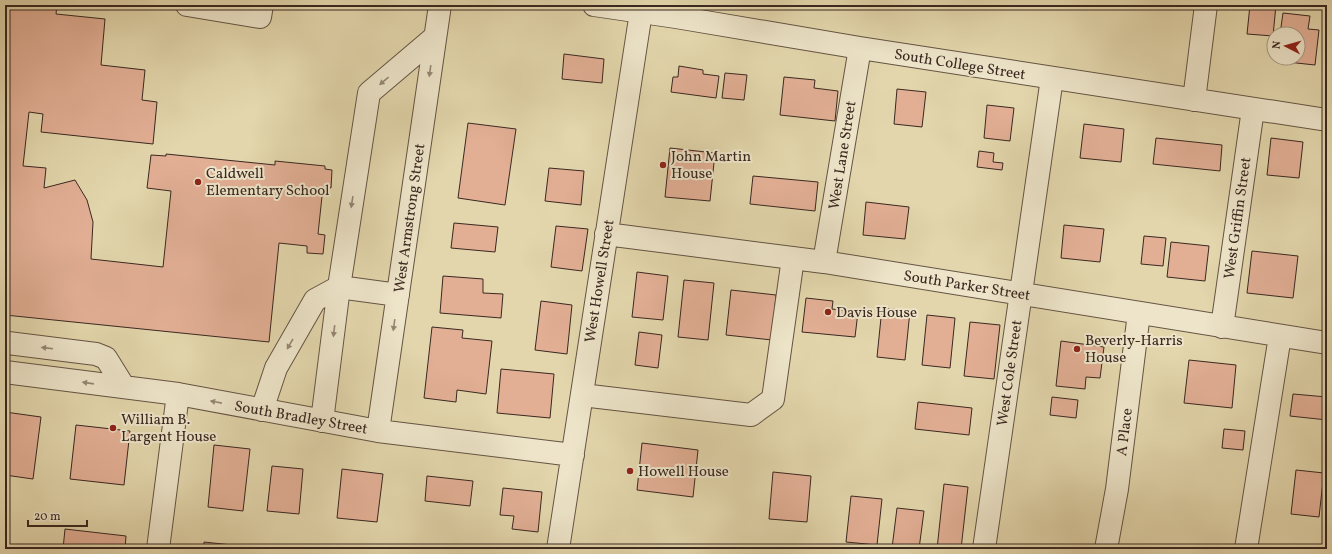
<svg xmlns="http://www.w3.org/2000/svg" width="1332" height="554" font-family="Vollkorn,serif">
<rect width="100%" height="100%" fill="#e3d6ac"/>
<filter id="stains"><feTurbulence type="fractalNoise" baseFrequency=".005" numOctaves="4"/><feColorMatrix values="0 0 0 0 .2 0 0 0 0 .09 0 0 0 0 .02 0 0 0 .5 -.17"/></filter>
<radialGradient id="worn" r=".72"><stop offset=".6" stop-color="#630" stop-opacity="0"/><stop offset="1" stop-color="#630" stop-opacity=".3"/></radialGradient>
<path fill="#e2af95" stroke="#3a2820" d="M5 5H57L56 14 105 19 101 65 145 70 142 100 157 102 153 144 41 132 43 114 29 112 23 166 46 168 44 188 75 180 87 200 93 222 91 259 163 267 171 191 147 188 151 155 166 156V154L275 165V161L325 166V169L332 170 331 188 323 187 318 234 325 235 323 254 307 253V246L279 243 269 342 5 315Z
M1250 5H1276L1273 36 1247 34Z
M1283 13 1310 16 1308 29 1319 30 1315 65 1278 61V58H1298V34H1280Z
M564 54 604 59 602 83 562 79Z
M679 66 703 70V74L719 76 716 98 671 92 673 77H678Z
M725 73 747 75 744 100 722 98Z
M784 77 815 80 814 88 838 91 835 121 780 115Z
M897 89 926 92 922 127 894 124Z
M987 105 1014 108 1010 141 984 138Z
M468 123 516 129 505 205 458 198Z
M1084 124 1124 129 1121 162 1080 158Z
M1156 138 1222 145 1220 171 1153 164Z
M1271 138 1303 142 1299 178 1267 175Z
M670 148 715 153 710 201 665 197Z
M979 151 994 153 993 162 1003 163 1002 170 977 167Z
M549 168 584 171 581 205 545 201Z
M753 176 818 182 815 211 750 204Z
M866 202 909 207 905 239 863 235Z
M454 223 498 227 495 252 451 248Z
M1064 225 1104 229 1100 262 1061 258Z
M556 226 588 229 582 271 551 267Z
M1144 236 1166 238 1163 266 1141 264Z
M1171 242 1209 246 1205 281 1167 277Z
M1252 251 1298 256 1293 298 1247 293Z
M637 272 668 276 663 320 632 317Z
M443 276 483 279V293L503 294 501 318 440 313Z
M684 280 714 283 708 340 678 337Z
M731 290 776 295 772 340 726 335Z
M806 298 833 301 832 309 858 312 855 337 802 332Z
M541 301 572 305 567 354 535 350Z
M882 308 910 311 905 360 877 357Z
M927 315 955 318 950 368 922 365Z
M970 322 1000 325 994 379 964 376Z
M432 327 463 330 462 338 492 341 486 394 457 390 456 402 424 398Z
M639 332 662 335 658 368 635 365Z
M1061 341 1104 347 1100 378 1086 377 1085 389 1056 386Z
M1189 360 1236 365 1232 408 1184 403Z
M501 369 554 374 550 418 497 413Z
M1293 394 1327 397V420L1290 416Z
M1052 397 1078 400 1076 418 1050 415Z
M918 402 972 408 969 435 915 429Z
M5 412 41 417 33 479 5 475Z
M76 425 130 431 124 485 70 479Z
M1224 429 1245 431 1243 450 1222 448Z
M642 443 698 450 693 497 637 490Z
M214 445 250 449 243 511 208 507Z
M272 466 303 469 299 514 267 511Z
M342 469 383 474 377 522 337 518Z
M1296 470 1324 473 1319 517 1291 514Z
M773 472 811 476 807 522 769 519Z
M427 476 473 481 470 506 425 501Z
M944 484 968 487 961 549H937Z
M503 488 542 492 538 532 512 529 514 516 500 515Z
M851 496 882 499 877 545 846 542Z
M897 508 924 511 919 549 892 548Z
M65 529 126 536 125 549H63Z
M204 542 232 545V549H204Z
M998 546 1021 549H998Z"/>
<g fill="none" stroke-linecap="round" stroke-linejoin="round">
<defs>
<path id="minor" d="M187 5 260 17 262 5
M594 5 676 17 860 48 1327 120
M1194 100 1206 5
M606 234 824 262 1327 343
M824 262 860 48
M1222 327 1253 109
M5 345 8 343 96 354 106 358 124 387
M5 372 178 394 378 431 573 455
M582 395 751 415 773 399 793 258
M262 410 276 368 315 300 339 287 398 295
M322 421 339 287 369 93 435 37
M378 431 440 5
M158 549 178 394
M558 549 641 12
M984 549 1052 78
M1106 549 1117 489 1139 313
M1246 549 1280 336"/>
</defs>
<use href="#minor" stroke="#645443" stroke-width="24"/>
<use href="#minor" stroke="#ede4c9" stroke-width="22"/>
</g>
<defs><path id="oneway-solid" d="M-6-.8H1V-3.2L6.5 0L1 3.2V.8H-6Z"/></defs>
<g fill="#948674">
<use href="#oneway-solid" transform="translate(430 71) rotate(98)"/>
<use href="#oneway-solid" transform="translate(384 81) rotate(140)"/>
<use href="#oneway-solid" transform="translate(352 202) rotate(99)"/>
<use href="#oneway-solid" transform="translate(394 325) rotate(98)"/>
<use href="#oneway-solid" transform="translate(334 331) rotate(97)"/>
<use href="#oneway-solid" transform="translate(290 344) rotate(120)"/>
<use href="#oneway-solid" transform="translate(47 348) rotate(-173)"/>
<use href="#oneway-solid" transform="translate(88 383) rotate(-172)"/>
<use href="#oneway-solid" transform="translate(216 402) rotate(-169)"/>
</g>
<g fill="#8f2418" stroke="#ede4c9" stroke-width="1.5">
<circle cx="663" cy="165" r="4"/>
<circle cx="198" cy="182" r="4"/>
<circle cx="828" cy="312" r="4"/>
<circle cx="1077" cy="349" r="4"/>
<circle cx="113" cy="428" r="4"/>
<circle cx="630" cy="471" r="4"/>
</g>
<g text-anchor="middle" stroke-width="4" stroke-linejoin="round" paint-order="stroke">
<g font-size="15" fill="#3a2820" stroke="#ede4c9">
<text transform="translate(960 64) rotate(9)" y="5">South College Street</text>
<text transform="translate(842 155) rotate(-81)" y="5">West Lane Street</text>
<text transform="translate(409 218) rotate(-82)" y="5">West Armstrong Street</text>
<text transform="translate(1237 218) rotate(-82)" y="5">West Griffin Street</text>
<text transform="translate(599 281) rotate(-81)" y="5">West Howell Street</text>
<text transform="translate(967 285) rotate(9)" y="5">South Parker Street</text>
<text transform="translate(1009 373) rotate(-82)" y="5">West Cole Street</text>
<text transform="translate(301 417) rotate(10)" y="5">South Bradley Street</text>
<text transform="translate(1124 432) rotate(-83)" y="5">A Place</text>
</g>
<g font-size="15" fill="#3a2820" stroke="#ede4c9" text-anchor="start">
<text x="671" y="161">John Martin<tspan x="671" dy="17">House</tspan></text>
<text x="206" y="178">Caldwell<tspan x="206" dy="17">Elementary School</tspan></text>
<text x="836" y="317">Davis House</text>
<text x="1085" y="345">Beverly-Harris<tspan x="1085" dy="17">House</tspan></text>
<text x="121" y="424">William B.<tspan x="121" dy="17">Largent House</tspan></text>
<text x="638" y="476">Howell House</text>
</g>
</g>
<rect width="1332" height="554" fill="none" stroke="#e3d6ac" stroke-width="20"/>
<rect x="6" y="6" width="1320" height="542" fill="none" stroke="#3a2820" stroke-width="2"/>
<rect x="10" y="10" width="1312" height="534" fill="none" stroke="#3a2820"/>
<g transform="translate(1286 46) rotate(276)"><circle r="19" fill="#ede4c9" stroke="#a59985"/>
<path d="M0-3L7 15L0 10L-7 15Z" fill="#8f2418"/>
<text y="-6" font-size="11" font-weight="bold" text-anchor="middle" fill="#3a2820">N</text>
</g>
<path d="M28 520v6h59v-6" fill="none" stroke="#3a2820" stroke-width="2"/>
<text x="34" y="520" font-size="12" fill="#3a2820" stroke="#ede4c9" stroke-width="3" paint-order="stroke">20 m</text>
<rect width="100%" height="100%" filter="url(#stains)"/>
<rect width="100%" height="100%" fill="url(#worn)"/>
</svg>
